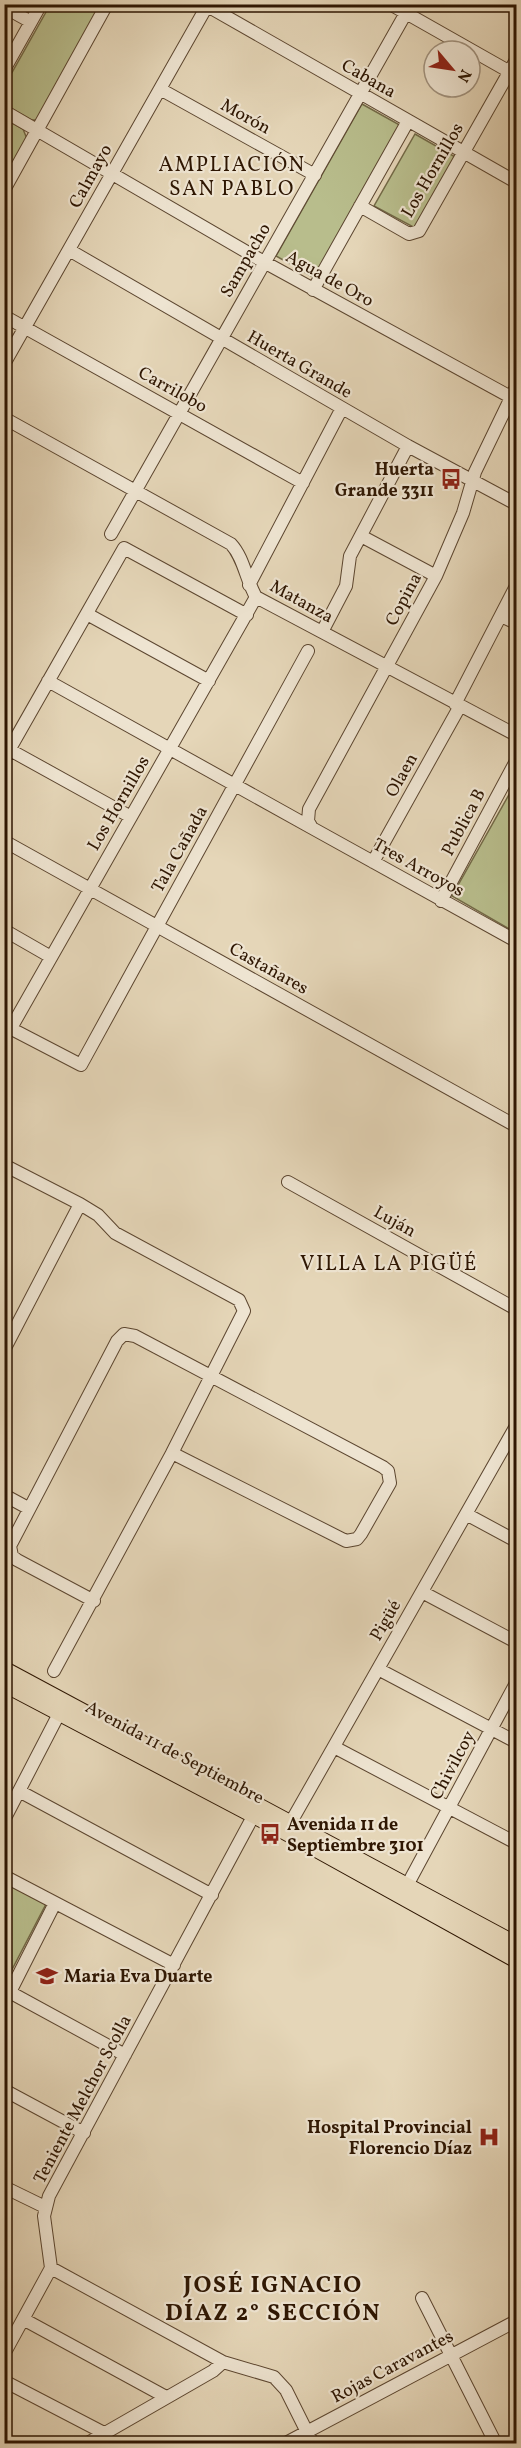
<svg xmlns="http://www.w3.org/2000/svg" width="521" height="2448" font-family="Vollkorn,serif">
<rect width="100%" height="100%" fill="#e5d6b8"/>
<filter id="stains"><feTurbulence type="fractalNoise" baseFrequency=".00333" numOctaves="4"/><feColorMatrix values="0 0 0 0 .2 0 0 0 0 .09 0 0 0 0 .02 0 0 0 .5 -.17"/></filter>
<radialGradient id="worn" r=".72"><stop offset=".6" stop-color="#630" stop-opacity="0"/><stop offset="1" stop-color="#630" stop-opacity=".3"/></radialGradient>
<path fill="#b8bd8c" stroke="#736a47" stroke-width="1.5" d="M50 5H107L38 120H31L5 105V85Z
M362 104 405 128 318 280 276 256Z
M5 119 23 129 27 139 5 180Z
M415 134 457 158 417 229 374 206Z
M516 782V920L511 930 452 896Z
M4 1881 46 1904 5 1983 4 1982Z"/>
<g fill="none" stroke-linecap="round" stroke-linejoin="round">
<defs>
<path id="minor" d="M204 4 516 182
M390 4 510 72
M4 7 31 22
M4 70 41 4
M160 89 315 175
M4 111 264 262 516 400
M4 190 107 4
M360 206 409 234 419 231 516 60
M69 250 408 446 516 504
M313 290 408 121
M4 316 303 483
M4 364 207 6
M516 387 475 472 463 513 436 576 309 809 308 821 312 828 516 941
M4 418 231 544C244 558 246 580 256 597L516 735
M111 534 411 4
M361 536 436 576
M249 585 342 408
M87 614 209 681
M501 616 516 623
M322 632 346 586 350 556 408 446
M48 681 312 828
M455 704 516 586
M10 750 131 817
M4 759 124 548 247 615
M4 841 516 1126
M373 862 460 706
M441 901 516 761
M4 930 51 957
M4 1025 81 1065 308 651
M11 1028 256 597
M4 1165 80 1204 4 1350
M288 1182 516 1309
M4 1495 28 1508
M466 1514 516 1541
M422 1592 516 1642
M94 1601 17 1560 12 1556 10 1546 117 1341 124 1334 135 1336 383 1467 388 1471 390 1483 361 1534 357 1539 346 1541 172 1453
M378 1669 516 1742
M54 1671 172 1453 244 1311 239 1300 115 1233 98 1215 80 1204
M334 1747 516 1843
M19 1791 212 1895
M4 1820 63 1706
M287 1829 516 1426
M4 1876 174 1965
M403 1893 516 1683
M4 1989 125 2055
M10 1992 55 1903
M4 2090 84 2133
M4 2187 45 2207
M51 2268 223 2362 274 2377 286 2390 313 2444
M422 2298 496 2444
M23 2319 166 2397
M4 2354 51 2268 44 2216 49 2196 257 1809
M4 2381 104 2433 112 2444
M86 2444 213 2371 223 2362
M284 2444 516 2321"/>
<path id="major" d="M4 1669 516 1944
M4 1684 285 1832 516 1960"/>
</defs>
<use href="#minor" stroke="#5c4630" stroke-width="14"/>
<use href="#major" stroke="#2e1602" stroke-width="17"/>
<use href="#minor" stroke="#eee4d1" stroke-width="12"/>
<use href="#major" stroke="#e5d6b8" stroke-width="15"/>
</g>
<defs>
<symbol id="bus-bare" viewBox="-9 -9 18 18"><path d="M-5-6H5V4H4V6H2V4H-2V6H-4V4H-5ZM-3.5-4V0h7V-4ZM-3.5 1.2v1.5H-2V1.2ZM2 1.2v1.5H3.5V1.2Z" fill="#8f2418" stroke="#eee4d1" stroke-width="2.5" paint-order="stroke"/></symbol>
<symbol id="school-bare" viewBox="-9 -9 18 18"><path d="M0-5L7-2L0 1L-7-2ZM-4 1L0 2.5L4 1V4Q0 6-4 4Z" fill="#8f2418" stroke="#eee4d1" stroke-width="2.5" paint-order="stroke"/></symbol>
<symbol id="hospital-bare" viewBox="-9 -9 18 18"><path d="M-5-5h3v3.5h4V-5h3V5h-3V1.5h-4V5h-3Z" fill="#8f2418" stroke="#eee4d1" stroke-width="2.5" paint-order="stroke"/></symbol>
</defs>
<g fill-rule="evenodd">
<use href="#bus-bare" x="436" y="464" width="30" height="30"/>
<use href="#bus-bare" x="255" y="1819" width="30" height="30"/>
<use href="#school-bare" x="32" y="1961" width="30" height="30"/>
<use href="#hospital-bare" x="474" y="2122" width="30" height="30"/>
</g>
<g text-anchor="middle" stroke-width="4.5" stroke-linejoin="round" paint-order="stroke">
<g font-size="18" fill="#2e1602" stroke="#eee4d1">
<text transform="translate(369 78) rotate(30)" y="6">Cabana</text>
<text transform="translate(246 116) rotate(29)" y="6">Morón</text>
<text transform="translate(432 170) rotate(-60)" y="6">Los Hornillos</text>
<text transform="translate(90 176) rotate(-61)" y="6">Calmayo</text>
<text transform="translate(245 260) rotate(-60)" y="6">Sampacho</text>
<text transform="translate(330 278) rotate(29)" y="6">Agua de Oro</text>
<text transform="translate(300 364) rotate(30)" y="6">Huerta Grande</text>
<text transform="translate(173 389) rotate(29)" y="6">Carrilobo</text>
<text transform="translate(403 599) rotate(-62)" y="6">Copina</text>
<text transform="translate(302 601) rotate(29)" y="6">Matanza</text>
<text transform="translate(401 775) rotate(-61)" y="6">Olaen</text>
<text transform="translate(118 803) rotate(-60)" y="6">Los Hornillos</text>
<text transform="translate(463 822) rotate(-62)" y="6">Publica B</text>
<text transform="translate(179 849) rotate(-61)" y="6">Tala Cañada</text>
<text transform="translate(419 867) rotate(29)" y="6">Tres Arroyos</text>
<text transform="translate(269 968) rotate(29)" y="6">Castañares</text>
<text transform="translate(395 1221) rotate(29)" y="6">Luján</text>
<text transform="translate(385 1620) rotate(-60)" y="6">Pigüé</text>
<text transform="translate(175 1752) rotate(28)" y="6">Avenida 11 de Septiembre</text>
<text transform="translate(452 1765) rotate(-62)" y="6">Chivilcoy</text>
<text transform="translate(82 2099) rotate(-62)" y="6">Teniente Melchor Scolla</text>
<text transform="translate(392 2366) rotate(-28)" y="6">Rojas Caravantes</text>
</g>
<g font-size="18" font-weight="bold" fill="#2e1602" stroke="#eee4d1" text-anchor="end">
<text x="434" y="475">Huerta<tspan x="434" dy="21">Grande 3311</tspan></text>
<text x="287" y="1830" text-anchor="start">Avenida 11 de<tspan x="287" dy="21">Septiembre 3101</tspan></text>
<text x="64" y="1982" text-anchor="start">Maria Eva Duarte</text>
<text x="472" y="2133">Hospital Provincial<tspan x="472" dy="21">Florencio Díaz</tspan></text>
</g>
<g font-size="21" letter-spacing="1.5" fill="#2e1602" stroke="#eee4d1">
<text x="232" y="171">AMPLIACIÓN<tspan x="232" dy="24">SAN PABLO</tspan></text>
<text x="389" y="1270">VILLA LA PIGÜÉ</text>
</g>
<g font-size="24" font-weight="bold" letter-spacing="1.5" fill="#2e1602" stroke="#eee4d1">
<text x="273" y="2292">JOSÉ IGNACIO<tspan x="273" dy="28">DÍAZ 2° SECCIÓN</tspan></text>
</g>
</g>
<rect width="521" height="2448" fill="none" stroke="#e5d6b8" stroke-width="24"/>
<rect x="6" y="6" width="509" height="2436" fill="none" stroke="#2e1602" stroke-width="3"/>
<rect x="12" y="12" width="497" height="2424" fill="none" stroke="#2e1602" stroke-width="1.5"/>
<g transform="translate(452 69) rotate(119)"><circle r="28" fill="#eee4d1" stroke="#a1927e" stroke-width="1.5"/>
<path d="M0-4.5L10 22L0 15L-10 22Z" fill="#8f2418"/>
<text y="-9" font-size="16" font-weight="bold" text-anchor="middle" fill="#2e1602">N</text>
</g>
<rect width="100%" height="100%" filter="url(#stains)"/>
<rect width="100%" height="100%" fill="url(#worn)"/>
</svg>
